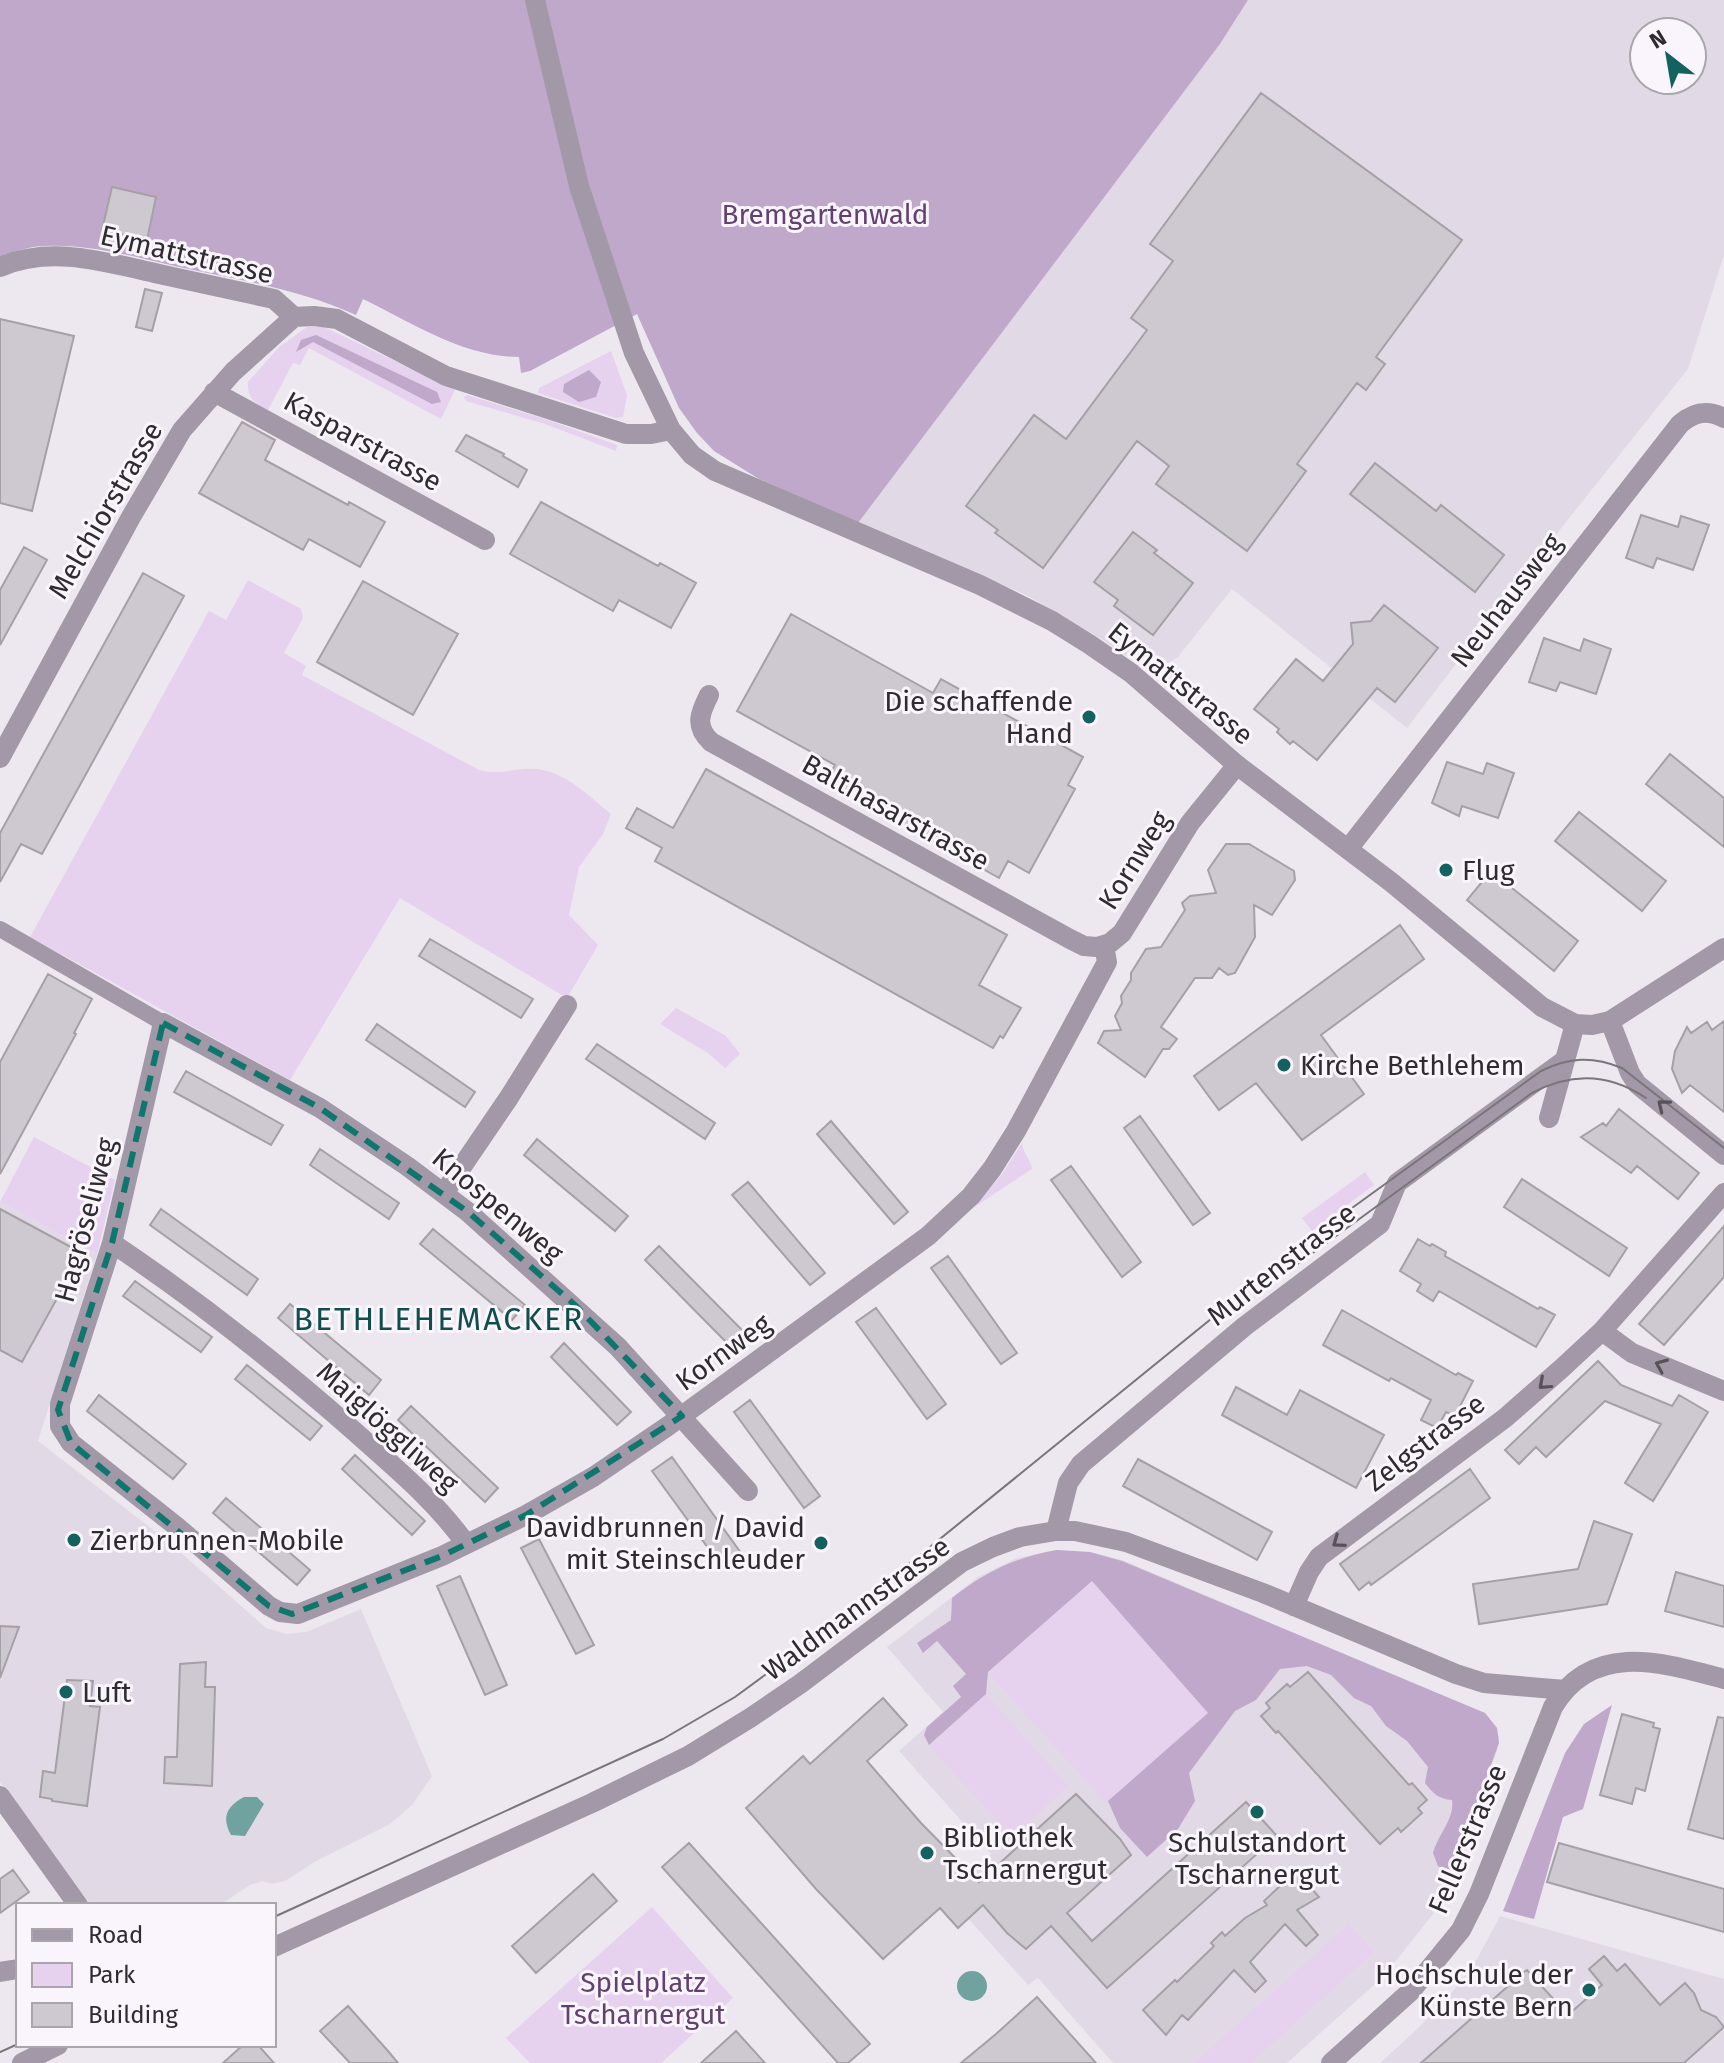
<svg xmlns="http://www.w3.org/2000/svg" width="1724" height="2063" font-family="'Fira Sans',sans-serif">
<rect width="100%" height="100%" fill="#ede8ef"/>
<path fill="#e2d9e6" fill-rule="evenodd" d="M1248 0H1724V255L1688 369 1535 561 1407 728 1232 589 1178 657 1164 666 1149 667 1137 663 1100 638 1026 595 858 523 1220 44ZM1644 32H1692V80H1644Z
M0 1202 97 1254 38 1441 169 1542 266 1628 287 1634 306 1632 361 1609 432 1776 412 1805 390 1824 316 1861 285 1881 272 1884 262 1881 250 1885 220 1905H91L0 1782Z
M1057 1550 1090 1552 1122 1560 1485 1713 1497 1728 1499 1738 1497 1751 1444 1892 1433 1914 1384 1976 1287 2063H1113L1038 1978 1028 1985 947 1895 991 1854 899 1751 943 1712 887 1647 978 1577 1017 1558Z
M1500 1916 1724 1979V2063H1380L1415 2031 1449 1996 1476 1961Z"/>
<path fill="#e6d1ef" d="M307 327H324L455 390 441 419 309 348 300 365 293 363 268 410C254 403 247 397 248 382L279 347Z
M611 351 627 395 623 417 616 418 538 393 539 388Z
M467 395 548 420 617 445 616 451 545 424 466 401 464 397Z
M248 580 301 609 303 618 284 653 306 666 302 675 479 770C503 776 514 767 536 769 566 772 589 796 611 814L603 834 579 867 569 915 598 945 567 998 400 898 290 1080 30 937 209 611 226 620Z
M676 1008 726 1036 740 1054 725 1068 709 1054 660 1024Z
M34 1137 115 1180 97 1254 0 1202Z
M1022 1143C1023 1154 1032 1161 1032 1169L973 1208 1000 1177Z
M1365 1172 1374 1185 1312 1231 1302 1218Z
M1092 1581 1208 1713 1106 1803 988 1673Z
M986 1694 1068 1786 1012 1837 929 1746Z
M652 1907 733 1998 661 2063H530L506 2038Z
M1349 1924 1374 1952 1251 2063H1194Z"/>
<path fill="#bfa8ca" d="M0 0H1248L1220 44 858 523 759 479 714 451 697 433 679 408 637 314 530 371 521 373 519 357C464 357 412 323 363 299L356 315C300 289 239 280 179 267 136 257 90 244 45 246 31 246 18 251 4 255L0 270Z
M316 335 437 392 441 402 432 404 313 342 296 352 301 340Z
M589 370 601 382 596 397 579 402 563 392 564 384Z
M1057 1550 1090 1552 1122 1561 1485 1713 1497 1728 1499 1743 1451 1874 1438 1866 1433 1853C1438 1835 1455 1818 1452 1800 1438 1799 1433 1793 1425 1783L1428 1767 1407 1741 1386 1726 1371 1706 1354 1698 1331 1675 1307 1666 1280 1669 1256 1700 1235 1711 1189 1773 1195 1801 1178 1829 1147 1857 1120 1828 1108 1801 1208 1713 1092 1581 988 1672 986 1694 929 1745 924 1735 927 1727 961 1697 953 1686 966 1674 937 1641 923 1653 917 1643 951 1620 952 1598C985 1572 1016 1557 1057 1550Z
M1612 1705 1583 1809 1563 1817 1534 1919 1503 1911 1565 1753 1584 1724Z"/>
<path fill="#70a29f" d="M244 1797H257L264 1804 245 1836 231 1835C221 1817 227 1806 244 1797Z
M957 1986a15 15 0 1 1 30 0a15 15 0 1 1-30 0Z"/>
<path fill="#cec9d0" stroke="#a4a0a6" stroke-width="2" d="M1261 93 1462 240 1376 357 1385 364 1366 390 1357 383 1297 464 1306 471 1247 551 1156 484 1169 466 1137 441 1043 568 995 533 998 530 966 506 1034 415 1066 439 1147 330 1131 318 1173 261 1150 244Z
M112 187 156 197 147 240 102 230Z
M145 289 162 293 152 331 136 327Z
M0 319 74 336 32 511 0 503Z
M242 422 275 440 265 460 348 505 349 502 385 522 360 567 309 539 303 550 199 493Z
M466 435 504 454 503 456 527 470 518 487 456 451Z
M1375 463 1436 511 1441 505 1504 555 1475 592 1350 494Z
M541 502 658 566 660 563 696 583 671 628 619 600 613 611 510 554Z
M1641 515 1678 527 1681 516 1709 525 1693 570 1657 558 1653 568 1626 558Z
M1133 532 1157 550 1154 553 1193 583 1153 635 1114 606 1118 600 1094 582Z
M24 547 47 560 0 645V590Z
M143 573 184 596 42 854 21 844 0 882V833Z
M363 581 458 634 413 715 317 662Z
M1384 605 1438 648 1395 702 1377 688 1317 760 1293 741 1290 744 1277 732 1279 729 1254 709 1296 659 1323 681 1353 644 1351 623 1371 621Z
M791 614 933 693 941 679 1083 757 1068 785 1075 789 1029 873 1008 861 999 878 826 781 835 765 737 711Z
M1544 638 1580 651 1584 639 1611 649 1596 694 1560 682 1556 691 1529 682Z
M1670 754 1724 798V847L1646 784Z
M1447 762 1483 774 1487 763 1514 773 1498 818 1462 806 1459 816 1432 803Z
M706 769 1007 935 979 985 1021 1008 1003 1038 1000 1036 993 1048 655 861 662 848 626 828 637 808 673 828Z
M1579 812 1666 881 1642 911 1555 841Z
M1226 844H1249L1294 871 1295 880 1272 915 1254 905 1255 937 1235 973 1228 975 1219 968 1212 978H1195L1161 1027 1177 1039 1169 1049H1163L1145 1077 1098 1043 1104 1031 1121 1030 1115 1016 1122 1003 1121 996 1131 980V973L1146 949 1161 947 1185 910 1182 903 1190 896 1216 893 1208 870Z
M1491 871 1578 941 1554 971 1467 900Z
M1400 925 1424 959 1321 1035 1364 1094 1302 1140 1256 1083 1219 1110 1194 1076Z
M430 939 533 999 521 1018 419 956Z
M48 974 92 999 74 1033 76 1034 0 1174V1062Z
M1724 1021V1112L1690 1085 1682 1093 1672 1069 1675 1051 1687 1027 1691 1033 1707 1022 1712 1030Z
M377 1024 475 1092 465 1107 366 1040Z
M597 1044 715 1123 705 1139 586 1059Z
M186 1071 283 1125 271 1145 174 1092Z
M1619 1109 1699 1173 1678 1199 1637 1166 1631 1173 1581 1137 1603 1123 1606 1126Z
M1140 1116 1210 1213 1193 1225 1124 1128Z
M831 1121 908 1212 894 1224 817 1134Z
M537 1139 628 1216 615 1231 524 1155Z
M320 1149 399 1203 389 1219 310 1165Z
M1071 1166 1141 1262 1122 1277 1051 1180Z
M1522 1179 1627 1248 1609 1276 1504 1207Z
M748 1182 825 1273 810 1285 732 1195Z
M0 1209 82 1253 22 1362 0 1350Z
M161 1209 258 1279 247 1295 150 1225Z
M1724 1226V1277L1664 1345 1639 1324Z
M433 1229 525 1305 512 1320 420 1244Z
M1418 1239 1430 1246 1432 1244 1446 1252 1445 1256 1538 1309 1540 1307 1555 1315 1536 1347 1439 1291 1433 1301 1417 1291 1421 1284 1400 1271Z
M659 1246 743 1331 729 1345 645 1260Z
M948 1256 1017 1353 1001 1364 931 1268Z
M135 1281 212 1337 201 1352 123 1296Z
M290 1304 381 1380 369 1395 278 1318Z
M876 1308 946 1404 927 1419 856 1322Z
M1342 1310 1456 1375 1458 1373 1473 1381 1455 1416 1446 1412 1437 1428 1421 1420 1431 1400 1391 1378 1389 1381 1323 1345Z
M564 1343 631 1412 617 1425 551 1357Z
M1598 1361 1621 1385 1672 1406 1679 1395 1708 1412 1653 1501 1625 1483 1661 1424 1605 1401 1546 1457 1536 1447 1519 1464 1505 1450Z
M247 1365 322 1426 310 1440 235 1379Z
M1236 1387 1287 1415 1300 1390 1384 1435 1356 1488 1222 1415Z
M99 1395 186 1464 173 1479 87 1411Z
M750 1400 820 1496 804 1508 734 1412Z
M411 1406 498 1488 485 1502 398 1420Z
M355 1455 425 1521 412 1535 342 1469Z
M672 1457 741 1553 722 1567 652 1471Z
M1138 1459 1272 1532 1257 1560 1123 1486Z
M1470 1469 1490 1498 1371 1585 1369 1582 1359 1590 1340 1564Z
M226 1498 310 1570 297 1585 213 1513Z
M1594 1521 1632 1534 1607 1604 1479 1624 1473 1584 1578 1569Z
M539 1539 594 1645 576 1654 521 1548Z
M1676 1572 1724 1586V1627L1665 1611Z
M460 1576 507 1685 485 1695 437 1586Z
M0 1626 19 1627 0 1678Z
M206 1662 205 1687H215L212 1786 164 1783 165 1757H177L180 1664Z
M1308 1672 1409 1785 1412 1783 1427 1800 1418 1808 1422 1813 1401 1832 1398 1828 1380 1844 1278 1731 1276 1733 1261 1716 1270 1708 1266 1703 1287 1684 1290 1687Z
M67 1680 93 1681 90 1706 100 1707 87 1806 52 1801V1799L40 1797 43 1771 55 1773Z
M883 1698 907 1725 867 1761 921 1823 979 1882 1076 1794 1120 1839 1131 1855 1067 1913 1092 1941 1246 1802 1277 1836 1107 1988 1051 1926 1026 1949 1007 1933 983 1905 958 1928 940 1908 883 1959 816 1889 746 1808 803 1756 810 1764Z
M1622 1714 1654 1723 1653 1727 1660 1729 1645 1791 1636 1788 1632 1804 1600 1795Z
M1718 1717 1724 1718V1839L1688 1829Z
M689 1843 870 2044 848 2063H838L662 1867Z
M1559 1843 1724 1889V1932L1547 1882Z
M13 1870 29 1892 0 1913V1879Z
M1296 1871 1319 1897 1297 1910 1318 1935 1306 1946 1285 1924 1250 1962 1266 1981 1255 1992 1234 1970 1188 2020 1182 2015 1166 2035 1143 2010 1175 1980 1177 1982 1214 1946 1211 1943 1222 1932 1225 1936 1245 1918 1267 1905 1264 1901Z
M593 1874 617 1901 536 1973 512 1946Z
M1604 1956 1617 1971 1625 1964 1660 2005 1685 1983 1694 1993 1701 2010 1716 2017 1724 2027 1684 2063H1421L1515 1980 1514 1978 1527 1970 1568 2015 1602 1985 1589 1969Z
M1037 1997 1096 2063H961L996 2034Z
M348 2006 388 2051 398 2063H350L320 2031Z
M736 2031 765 2063H701Z
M243 2045H258L274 2063H223Z"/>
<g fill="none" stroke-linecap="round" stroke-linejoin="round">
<path stroke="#a298a7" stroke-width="16" d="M0 929 163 1023"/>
<path stroke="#a298a7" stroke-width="20" d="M0 267C52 245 105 262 159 274 197 282 236 291 274 299L294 317 314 316 337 319 446 376 626 434H651L671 430
M214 392 485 540
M709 695C700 713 694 726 711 742L1070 939 1084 946 1097 947 1110 943 1122 933 1190 823 1237 765
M0 758 131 517 182 430 233 372 294 317
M1348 849 1680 424C1694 412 1707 409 1724 418
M1549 1118 1575 1024
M444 1193 508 1099 567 1005
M112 1243C197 1300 278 1364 354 1431 394 1467 435 1500 466 1544
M1602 1331 1632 1353 1724 1391
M748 1491 618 1347 468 1212 407 1166 320 1108 163 1023 112 1243 60 1404V1426L71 1443 176 1526 269 1606 280 1612 298 1614 442 1556 526 1515 593 1477 668 1426 928 1236 971 1196 992 1169 1016 1131 1107 962 1104 946
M1056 1531 1068 1483 1081 1464 1245 1326 1380 1224 1397 1183 1565 1060
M1294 1606 1309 1572 1319 1557 1505 1418 1561 1369 1602 1331 1724 1193
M0 1796 78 1905
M0 1972 18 1969"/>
<path stroke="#a298a7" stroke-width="20" d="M535 0 579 186 634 353 671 430 692 455 715 471 980 585 1052 621 1089 644 1131 673 1237 765 1391 882 1542 1007 1575 1024 1592 1025 1610 1021 1724 948
M1610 1021 1630 1073 1637 1084 1724 1155
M274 1947 592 1803 688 1756 750 1718 800 1684 962 1562 993 1547 1020 1537 1056 1531H1075L1126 1542 1263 1593 1456 1674 1484 1683 1565 1690
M22 2063 58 2045
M1331 2063 1411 1991 1461 1930 1479 1894 1553 1707C1593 1640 1664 1663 1724 1679"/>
<path stroke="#78757a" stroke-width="2" d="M1288 1271 1532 1093C1571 1072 1609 1073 1646 1098
M274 1917 663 1739 735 1697 845 1616 1312 1237 1541 1071C1569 1057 1593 1056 1622 1068L1724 1148
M0 2052 18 2044"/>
</g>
<defs><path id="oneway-chevron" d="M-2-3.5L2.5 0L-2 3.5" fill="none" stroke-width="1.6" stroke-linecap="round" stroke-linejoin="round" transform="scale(2)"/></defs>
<g stroke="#575259">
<use href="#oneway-chevron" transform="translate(1663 1105) rotate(-141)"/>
<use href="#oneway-chevron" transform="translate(1661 1365) rotate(-157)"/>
<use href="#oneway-chevron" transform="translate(1544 1384) rotate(138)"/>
<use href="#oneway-chevron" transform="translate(1338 1542) rotate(144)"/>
</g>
<path fill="none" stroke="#0f766e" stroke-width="6" stroke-dasharray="16 10" stroke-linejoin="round" d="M163 1023 320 1108 468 1212 576 1306 682 1416 526 1515 442 1556 292 1614 269 1606 71 1443 58 1410 112 1243Z"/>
<g fill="#13625f" stroke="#faf5fd" stroke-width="3">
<circle cx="1089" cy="717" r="8"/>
<circle cx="1446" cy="870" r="8"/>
<circle cx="1284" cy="1065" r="8"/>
<circle cx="74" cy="1540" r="8"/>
<circle cx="821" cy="1543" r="8"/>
<circle cx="66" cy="1692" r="8"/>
<circle cx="1257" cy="1812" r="8"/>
<circle cx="927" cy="1853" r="8"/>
<circle cx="1589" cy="1990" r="8"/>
</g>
<g text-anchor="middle" stroke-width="6" stroke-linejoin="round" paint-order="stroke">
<g font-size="28" fill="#624170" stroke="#faf5fd">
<text x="825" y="224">Bremgartenwald</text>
<text x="643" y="1992">Spielplatz<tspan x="643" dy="32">Tscharnergut</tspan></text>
</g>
<g font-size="28" fill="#2e2c2f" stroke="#faf5fd">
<text transform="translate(187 254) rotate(13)" y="10">Eymattstrasse</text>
<text transform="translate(363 441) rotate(29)" y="10">Kasparstrasse</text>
<text transform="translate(105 510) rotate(-60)" y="10">Melchiorstrasse</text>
<text transform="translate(1506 600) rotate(-52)" y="10">Neuhausweg</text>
<text transform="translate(1181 683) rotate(39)" y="10">Eymattstrasse</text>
<text transform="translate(896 812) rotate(29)" y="10">Balthasarstrasse</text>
<text transform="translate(1134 860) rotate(-58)" y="10">Kornweg</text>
<text transform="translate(498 1205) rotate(40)" y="10">Knospenweg</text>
<text transform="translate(85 1220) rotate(-75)" y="10">Hagröseliweg</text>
<text transform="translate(1281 1264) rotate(-38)" y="10">Murtenstrasse</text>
<text transform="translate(723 1352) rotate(-36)" y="10">Kornweg</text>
<text transform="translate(388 1427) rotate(42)" y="10">Maiglöggliweg</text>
<text transform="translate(1425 1442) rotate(-37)" y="10">Zelgstrasse</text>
<text transform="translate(856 1608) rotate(-36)" y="10">Waldmannstrasse</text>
<text transform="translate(1467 1839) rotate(-67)" y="10">Fellerstrasse</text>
</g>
<g font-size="28" fill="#2e2c2f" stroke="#faf5fd" text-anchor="start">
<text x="1073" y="711" text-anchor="end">Die schaffende<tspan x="1073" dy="32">Hand</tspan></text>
<text x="1462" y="880">Flug</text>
<text x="1300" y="1075">Kirche Bethlehem</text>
<text x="805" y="1537" text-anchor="end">Davidbrunnen / David<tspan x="805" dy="32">mit Steinschleuder</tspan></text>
<text x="90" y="1550">Zierbrunnen-Mobile</text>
<text x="82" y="1702">Luft</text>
<text x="943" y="1847">Bibliothek<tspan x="943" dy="32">Tscharnergut</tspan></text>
<text x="1257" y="1852" text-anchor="middle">Schulstandort<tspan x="1257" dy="32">Tscharnergut</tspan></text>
<text x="1573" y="1984" text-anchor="end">Hochschule der<tspan x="1573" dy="32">Künste Bern</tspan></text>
</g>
<g font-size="32" letter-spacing="2" fill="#104e4b" stroke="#faf5fd">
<text x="439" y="1330">BETHLEHEMACKER</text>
</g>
</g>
<rect x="16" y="1903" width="260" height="144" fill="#faf5fd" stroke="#a8a5ab" stroke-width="2"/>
<rect x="32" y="1929" width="40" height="12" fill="#a298a7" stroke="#a8a5ab" stroke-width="2"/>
<text x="88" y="1943" font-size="24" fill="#2e2c2f">Road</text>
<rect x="32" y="1963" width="40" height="24" fill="#e6d1ef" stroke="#a8a5ab" stroke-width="2"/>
<text x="88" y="1983" font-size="24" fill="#2e2c2f">Park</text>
<rect x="32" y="2003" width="40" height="24" fill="#cec9d0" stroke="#a8a5ab" stroke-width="2"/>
<text x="88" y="2023" font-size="24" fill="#2e2c2f">Building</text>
<g transform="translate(1668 56) rotate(329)"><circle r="38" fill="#faf5fd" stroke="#a8a5ab" stroke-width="2"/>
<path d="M0-6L14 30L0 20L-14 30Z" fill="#13625f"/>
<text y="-12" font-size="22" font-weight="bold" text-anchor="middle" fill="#2e2c2f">N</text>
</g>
</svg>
